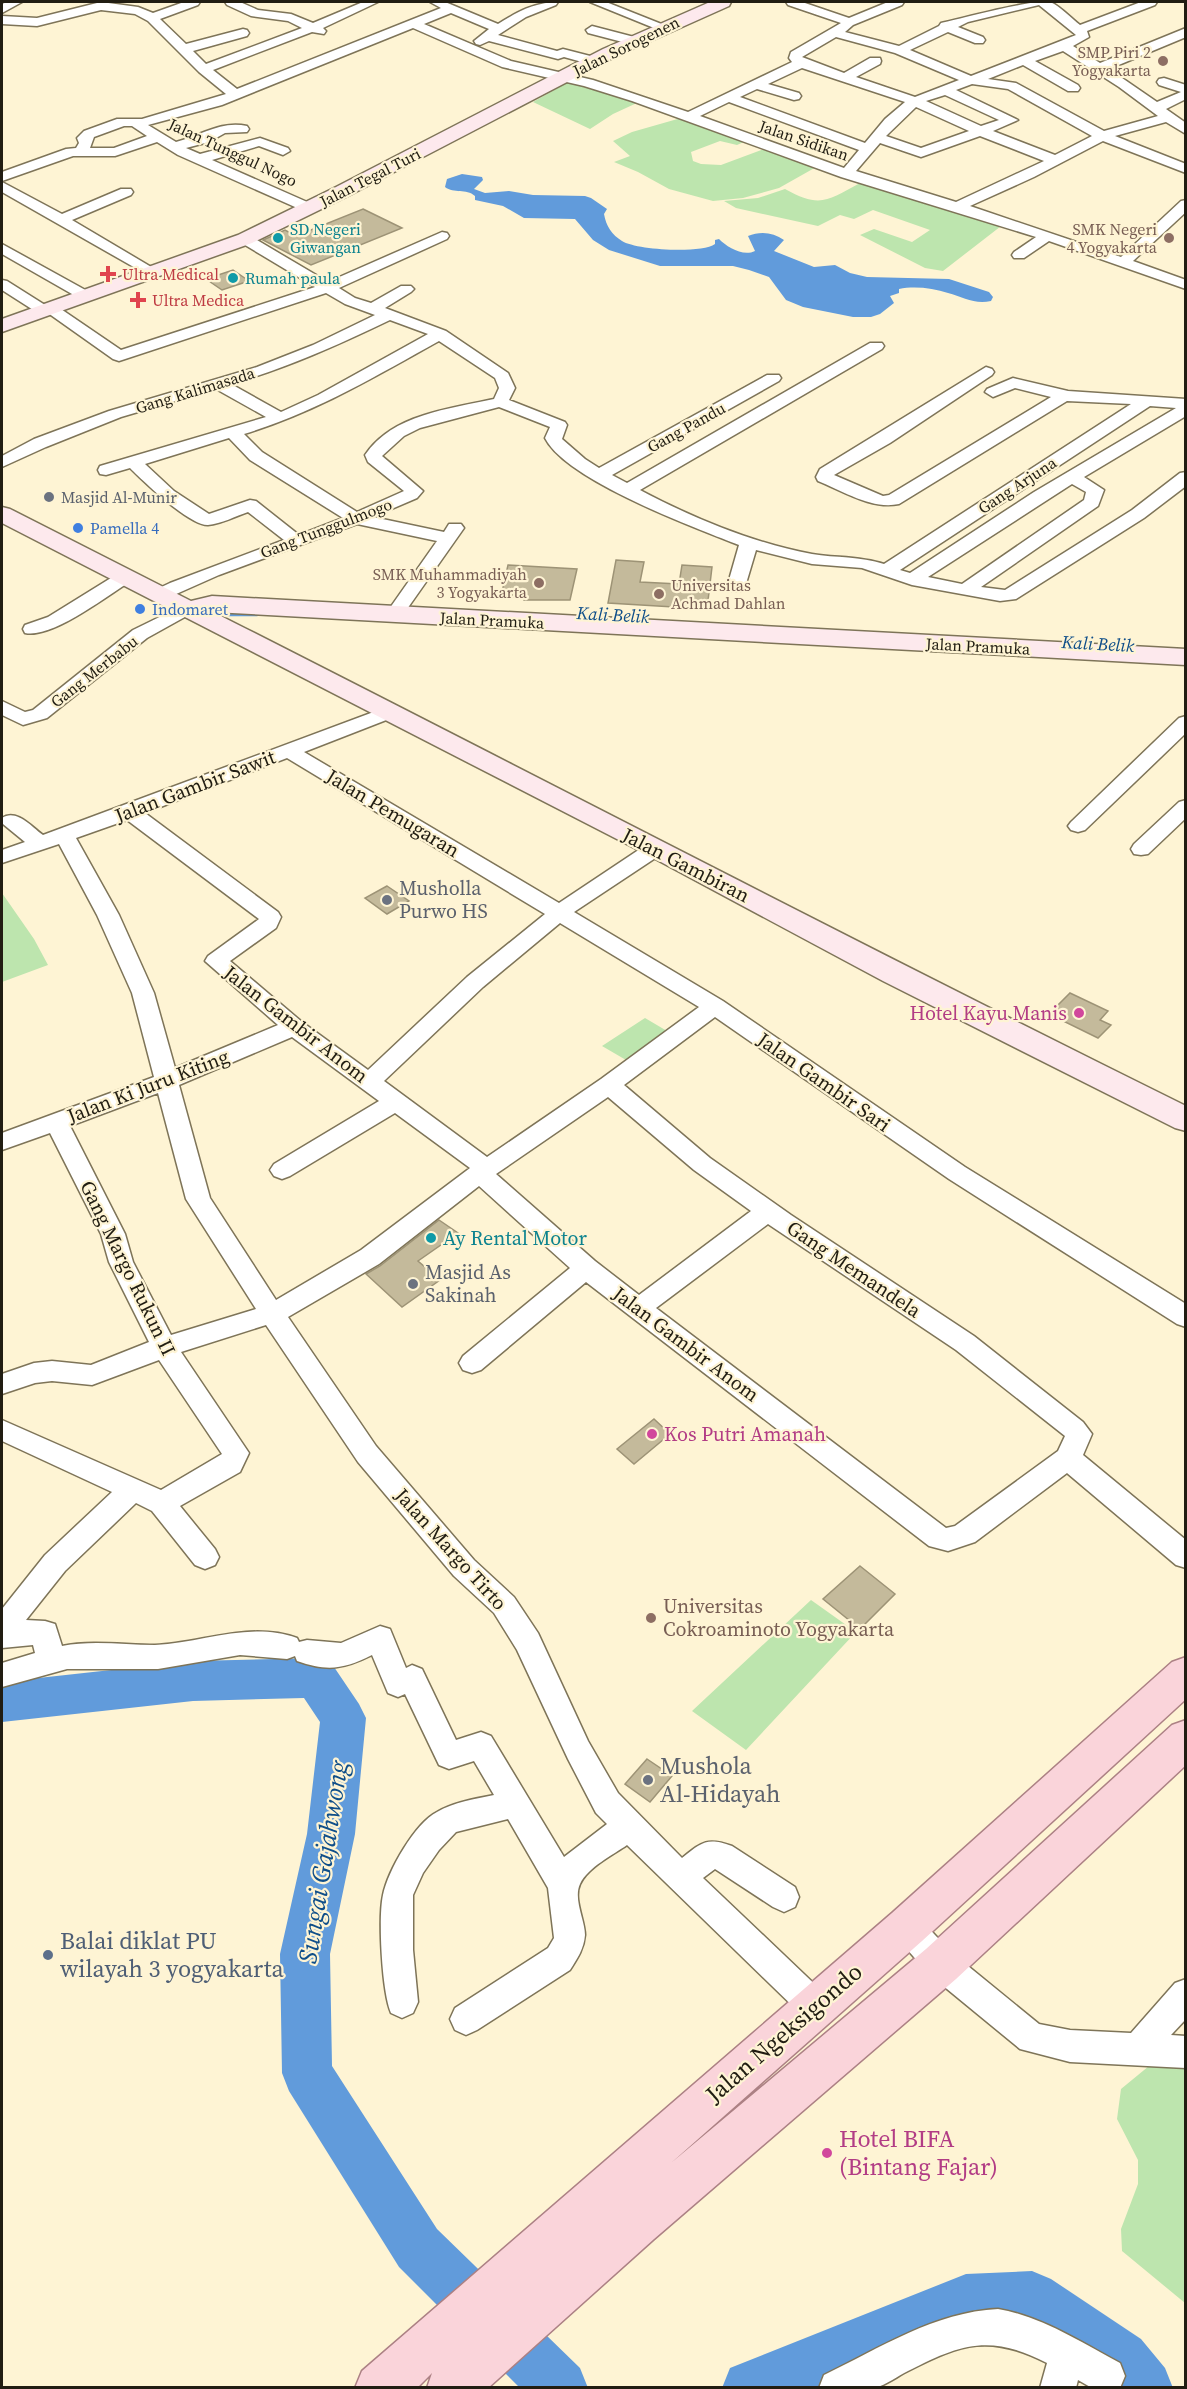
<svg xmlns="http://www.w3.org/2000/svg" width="1187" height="2389" font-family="'Source Serif 4',serif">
<rect width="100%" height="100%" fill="#fef4d4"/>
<path fill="#bde5ae" d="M572 80 639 102 613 114 590 129 533 102Z
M681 118 746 141 737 145 720 141 691 152 693 161 701 164 721 165 764 149 818 166 779 188 743 198 713 201 669 189 638 172 614 162 630 156 613 141 632 132Z
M860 183 1005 223 943 271 925 268 860 235 874 229 912 242 930 230 873 210 854 219 840 215 818 226 736 208 724 201 758 198 785 189C821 209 828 200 860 183Z
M2 893 34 939 48 965 2 982Z
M645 1018 667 1031 626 1060 602 1046Z
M811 1600 856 1632 746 1750 692 1711Z
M1185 2050V2303L1122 2251 1121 2229 1138 2184V2160L1117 2119 1121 2089 1166 2052Z"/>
<path fill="#619bdb" d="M462 174 482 177 483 180 474 189 485 193 509 191 533 195 585 196 591 198 607 209 604 214C606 226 612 235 622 241 636 250 701 254 715 244V240L719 239C727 247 743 257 755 251L748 236C760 231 773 232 784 240L774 251 814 267 835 265 850 273 867 277 949 279 989 292 993 297 991 301C975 305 963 297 948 293 933 288 914 286 899 289V293L890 296 894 303 880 314 871 317H853L803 307 786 300 769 277 749 270 733 266H660L609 250 593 240 575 219 524 218 503 206 475 200V196C466 188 454 194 445 187L447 179Z"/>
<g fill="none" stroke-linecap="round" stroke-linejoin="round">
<path stroke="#619bdb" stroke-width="4.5" d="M226 614H257"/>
<path fill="#619bdb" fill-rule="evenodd" d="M316 1658 332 1664 359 1704 366 1718 355 1834 330 1954 332 2066 437 2229 580 2368 588 2388H520L399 2267 289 2091 282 2073 280 1954 307 1834 320 1722 304 1698 193 1701 2 1722V1682L193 1661Z
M1032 2271 1051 2279 1141 2339 1165 2368 1173 2388H1109L1101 2379 1025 2326 966 2328 820 2388H722L730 2368 966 2274Z"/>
</g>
<path fill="#c4ba9b" stroke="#9d9376" stroke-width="1.5" d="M363 209 402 228 311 265 263 240 285 230 296 236Z
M233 270 249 281 222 290 206 279Z
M616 560 644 562 640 582 679 584 682 565 712 567 707 609 608 603Z
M508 565 577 569 570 600H524V598L501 596Z
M387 886 409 901 387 914 365 898Z
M1070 993 1108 1011 1100 1020 1111 1025 1098 1038 1049 1014Z
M439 1220 458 1233 418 1261 440 1280 402 1307 366 1274 380 1266Z
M654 1419 670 1434 634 1464 617 1449Z
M860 1566 895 1594 860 1629 823 1599Z
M647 1759 672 1776 650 1802 625 1784Z"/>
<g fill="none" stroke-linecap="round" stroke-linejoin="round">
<defs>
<path id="street" d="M7 2H22L2 13V4Z
M101 2 138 7 153 13 184 2H200L198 5 160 19 186 44 243 29 247 30 249 33 247 36 193 51 206 64 302 28 288 21 251 16 227 5 225 2H240L258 10 291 14 313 23 363 2H378L323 28 326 31 324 34 312 32 213 70 237 89 441 8 430 2H445L498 24C517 12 535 2 558 2L556 5 526 17 498 35 557 51 563 49 598 58 599 61 598 64 593 65 564 57 558 59 489 41 480 45 476 44 474 41 489 29 451 13 424 24 511 61 593 80 688 112 792 62 789 58 791 52 841 23 788 5 786 2H802L849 18 888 2H904L902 5 853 25 845 32 899 46 939 26 941 23C964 18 1028 0 1050 2 1060 6 1071 18 1080 25L1141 2H1157L1155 5 1087 31 1089 37 1073 46 1100 63 1186 28V37L1109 69 1157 102 1181 92 1159 85 1157 82 1159 79 1164 78 1186 85V99L1166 109 1186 123V134L1166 122 1115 136 1186 164V173L1103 141 1034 177 970 206 1121 257 1181 201 1186 200V212L1133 261 1186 280V289L1049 241 1024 258H1014L1012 255 1014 252 1036 237 841 177 632 101 584 86 502 67 413 28 222 105 148 125 176 142C200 136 221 120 247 126L249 129 247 132 225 133 209 142 186 148 200 154 260 138 288 148 290 151 283 155 259 146 212 160 314 205 316 208 314 211H304L178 155 157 142 115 156H73L2 181V172L66 149 76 148 79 143 77 138 84 131 117 119H142L226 94 199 72 148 21 135 14 101 10 37 26 2 24V16L37 18ZM1039 5 1076 35 971 76 910 50 948 32 975 43H983L985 40 983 37 958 27 968 22ZM836 37 895 53 959 80 915 97 856 77 880 64 881 61 880 58H870L844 73 802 57ZM1063 51 1119 87 1158 116 1104 131 1016 83 988 79 1023 65 1068 91H1078L1080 88 1078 85 1035 61ZM802 68 905 102 885 119 865 143 740 97 757 89 794 100 799 99 801 96 799 93 768 84ZM972 84 1008 89 1092 136 1055 155 993 131 1018 120 956 90ZM945 95 999 120 981 126 926 101ZM729 102 859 150 844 168 700 116ZM916 107 969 131 921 148 886 136ZM124 126H132L147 136 114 148H90L94 137ZM980 136 1044 161 956 202 856 171 880 143 921 157Z
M590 2H606L669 27 667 30H659Z
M592 26 638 38 640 41 634 45 588 33 586 30Z
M2 182 62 214 121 189H131L133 192 131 195 72 220 158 271 151 275 146 274 2 192Z
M442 232 447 233 449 236 447 239 339 288 355 298 371 303 401 286H411L414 289 411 292 385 308 446 331 508 373 515 388 509 400 565 422 567 425 562 439 585 459 599 468 767 375H779L781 378 779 381 612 475 627 483 870 343H882L884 346 882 349 640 490C693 518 753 543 812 554 836 558 860 556 884 564L1131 404 1067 401 899 504C872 510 843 491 818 481L816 477 820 469 986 367 992 369 994 372 992 375 890 443 834 475 883 496 889 495 1051 397 1015 388 993 397 985 392 987 389 1013 378 1068 391 1186 399V416L1084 477 1104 490 1098 506 981 587 1005 590 1132 510 1180 473 1186 472V486L1144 518 1016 599 1000 601 912 585 862 568 812 564 756 550 745 587 742 591H730L727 587 739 545C695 528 566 480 545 438L550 427 499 407 420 428 404 436 382 456 423 491 417 498 373 517 444 532 449 524H461L464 528 400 619H388L385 615 437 541 357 524 219 575 165 599H153L150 595 153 591 170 583 284 540 248 512C236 516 221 524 208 525 190 526 143 481 130 468L106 475 100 474 98 470 100 466 266 417 216 389 121 417 46 447 2 467V456L34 439 109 411 257 367 313 345 375 315 345 304 326 293 119 361 113 359 48 313H38L2 290V280L7 281 45 305H55L121 350 315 287 240 242 238 239 240 236H250L328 282ZM390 320 428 334 318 395 281 412 231 384C287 368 338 345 390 320ZM439 341 495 378 499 388 494 399C449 409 393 414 365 455L368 462 404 491 357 512 262 452 244 434C316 412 374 377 439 341ZM1150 406 1176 408 1034 492 910 573 900 570ZM229 438 250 460 343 518 299 535 256 501 250 500 209 514 174 491 145 464ZM1072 484 1086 492 1084 500 962 584 928 577Z
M2 244 89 292 92 295 89 298H79L2 254Z
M125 572 131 573 134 577 131 581C108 595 52 639 25 633L23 629 25 625 48 617 119 573Z
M186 604 192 605 195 609 192 613 147 638 47 718 23 725 2 715V701L25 712 33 710 133 630Z
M387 707 394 709 397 713 394 717 304 752 559 903 649 843 656 842 663 843 666 848 663 853 574 912 723 1001 965 1167 1186 1304V1327L1177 1324 949 1179 715 1017 624 1085 710 1158 791 1215 974 1336 1083 1422 1092 1434 1083 1455 1186 1540V1568L1176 1565 1067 1473 975 1542 948 1551 929 1546 586 1282 481 1370 472 1373 463 1370 459 1363 463 1356 570 1268 479 1186 379 1264 288 1317 376 1446 474 1560 514 1597 538 1633 588 1741 618 1793 682 1858C702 1842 707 1837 732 1846L795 1887 799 1897 795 1907 784 1912 773 1907 715 1869 703 1878 826 1995 831 2006 826 2017 815 2022 804 2017 627 1845C613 1855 588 1867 580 1884 573 1899 585 1920 585 1935 584 1949 577 1959 570 1970L477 2030 466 2035 455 2030 450 2019 455 2008 548 1948 554 1938 548 1888 508 1819 456 1832 439 1850 423 1873 413 1895V1950L418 2002 413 2013 402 2018 391 2013C382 1992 378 1918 383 1895 388 1871 415 1823 437 1812 454 1802 475 1799 494 1795L474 1761 449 1769 439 1765 405 1694 398 1697 388 1693 372 1655C344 1669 328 1672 297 1661L295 1656 287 1659 240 1655 158 1669H67L2 1687V1663L35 1653 33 1645 2 1648V1609L45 1555 112 1492 2 1441V1420L161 1490 222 1454 159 1360 92 1385 52 1381 35 1383 2 1394V1374L34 1363 52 1361 91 1365 149 1342 109 1262 101 1234 50 1133 2 1150V1133L154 1077 132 993 97 915 59 844 2 863V850L25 842 3 824 2 818C16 808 32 827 43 835ZM287 758 545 914 467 977 368 1070 302 1022 230 961 276 928 281 917 278 912 145 813ZM127 820 259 919 208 956 205 961 278 1025 175 1068 154 993 119 915 76 838ZM560 923 699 1007 601 1079 487 1157 384 1081 483 987ZM292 1037 379 1101 274 1164 270 1170 274 1176 282 1179 290 1176 395 1113 470 1168 361 1250 276 1300 210 1198 179 1085ZM158 1093 186 1199 256 1309 171 1335 133 1262 125 1234 70 1126ZM608 1097 694 1170 751 1211 639 1295 595 1261 496 1174ZM768 1224 956 1350 1065 1436 1058 1451 955 1526 946 1528 656 1308ZM266 1325 358 1462 454 1576 494 1613 517 1650 568 1759 596 1813 607 1824 564 1857 491 1736 481 1732 456 1740 422 1669 412 1665 406 1668 390 1629 380 1626 341 1643 307 1640 299 1642 297 1638C249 1621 203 1643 155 1645 125 1645 92 1640 62 1646L55 1624 45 1621 26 1620 65 1571 136 1503 152 1511 195 1565 205 1569 215 1565 219 1557 215 1549 180 1506 240 1472 249 1453 181 1352Z
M1186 716V733L1085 830 1078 832 1071 830 1068 826 1071 822 1179 718Z
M1186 800V818L1148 854 1141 855 1134 854 1131 849 1134 844 1179 802Z
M907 1912 918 1917 952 1953 1039 2024 1070 2030 1131 2033 1175 1983 1186 1979V2019L1171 2035 1186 2036V2068L1070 2062 1020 2049 930 1975 896 1937 891 1927 896 1917Z
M998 2309C1041 2316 1082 2343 1120 2363L1125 2376 1120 2388H1092L1078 2380 1076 2388H1040L1047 2363C991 2334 962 2343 908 2371 898 2376 886 2385 875 2388 858 2389 836 2388 819 2388L824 2375C880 2348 935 2312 998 2309Z"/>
<path id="secondary" d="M710 2H731L729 6 615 57 350 195 252 243 2 332V319L238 235 336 187 603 49Z
M2 507 10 509 191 601 212 596 1186 649V665L213 612C537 776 860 945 1186 1106V1131L1175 1128 883 981 646 854 2 523Z"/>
<path id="primary" d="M1186 1657V1699L922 1941 671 2163 926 1949 1172 1725 1186 1720V1765L956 1979 654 2239 488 2388H427L432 2373 417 2388H355L362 2371 892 1913 1172 1662Z"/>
</defs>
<use href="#street" stroke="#7e7458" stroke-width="3"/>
<use href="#secondary" stroke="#7e7458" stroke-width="3"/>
<use href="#primary" stroke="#ac8184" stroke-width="3"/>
<use href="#street" fill="#fff" fill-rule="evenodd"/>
<use href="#secondary" fill="#fde9ed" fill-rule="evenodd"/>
<use href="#primary" fill="#fad4da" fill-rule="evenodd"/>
</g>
<g fill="#8d6e63" stroke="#fef4d4" stroke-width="2">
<circle cx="1163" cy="61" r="6"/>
<circle cx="1169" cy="238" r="6"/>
<circle cx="539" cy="583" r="6"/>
<circle cx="659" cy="594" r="6"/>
<circle cx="651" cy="1618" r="6"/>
</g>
<g fill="#0f9aa8" stroke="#fef4d4" stroke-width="2">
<circle cx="278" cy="238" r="6"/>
<circle cx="233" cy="278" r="6"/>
<circle cx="431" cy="1238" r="6"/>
</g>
<g fill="#e0444e" stroke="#fef4d4" stroke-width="2">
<path d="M105 265h6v6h6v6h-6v6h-6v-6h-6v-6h6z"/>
<path d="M135 291h6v6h6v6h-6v6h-6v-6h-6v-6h6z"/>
</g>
<g fill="#6b7280" stroke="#fef4d4" stroke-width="2">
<circle cx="49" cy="497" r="6"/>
<circle cx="387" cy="900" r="6"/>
<circle cx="413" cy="1284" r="6"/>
<circle cx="648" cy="1780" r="6"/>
</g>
<g fill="#3f7fe0" stroke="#fef4d4" stroke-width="2">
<circle cx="78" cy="528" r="6"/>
<circle cx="140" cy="609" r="6"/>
</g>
<g fill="#d1479c" stroke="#fef4d4" stroke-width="2">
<circle cx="1079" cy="1013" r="6"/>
<circle cx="652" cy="1434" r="6"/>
<circle cx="827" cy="2153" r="6"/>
</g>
<circle fill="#5c6f8a" stroke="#fef4d4" stroke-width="2" cx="48" cy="1955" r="6"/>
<g text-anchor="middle" stroke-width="4.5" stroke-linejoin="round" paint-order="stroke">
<g font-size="16" fill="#211d12" stroke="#fef4d4">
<text transform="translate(626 46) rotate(-26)" y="6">Jalan Sorogenen</text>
<text transform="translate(804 140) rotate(19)" y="6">Jalan Sidikan</text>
<text transform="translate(233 152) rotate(25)" y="6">Jalan Tunggul Nogo</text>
<text transform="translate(370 177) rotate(-27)" y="6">Jalan Tegal Turi</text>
<text transform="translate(195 390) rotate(-17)" y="6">Gang Kalimasada</text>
<text transform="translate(686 427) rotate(-29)" y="6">Gang Pandu</text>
<text transform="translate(1017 485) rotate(-33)" y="6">Gang Arjuna</text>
<text transform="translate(326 528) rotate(-21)" y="6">Gang Tunggulmogo</text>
<text transform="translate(492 620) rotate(3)" y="6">Jalan Pramuka</text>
<text transform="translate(978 646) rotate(3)" y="6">Jalan Pramuka</text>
<text transform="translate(94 671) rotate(-38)" y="6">Gang Merbabu</text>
</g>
<g font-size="16" fill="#785e54" stroke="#fef4d4" text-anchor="end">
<text x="1151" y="58">SMP Piri 2<tspan x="1151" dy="18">Yogyakarta</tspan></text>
<text x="1157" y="235">SMK Negeri<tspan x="1157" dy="18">4 Yogyakarta</tspan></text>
<text x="527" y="580">SMK Muhammadiyah<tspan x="527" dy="18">3 Yogyakarta</tspan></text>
<text x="671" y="591" text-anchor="start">Universitas<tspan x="671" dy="18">Achmad Dahlan</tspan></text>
</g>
<g font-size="16" fill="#0d838f" stroke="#fef4d4" text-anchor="start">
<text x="290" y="235">SD Negeri<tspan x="290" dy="18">Giwangan</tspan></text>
<text x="245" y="284">Rumah paula</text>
</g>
<g font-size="16" fill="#be3a42" stroke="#fef4d4" text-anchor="start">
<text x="122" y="280">Ultra Medical</text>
<text x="152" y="306">Ultra Medica</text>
</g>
<g font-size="16" fill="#5b616d" stroke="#fef4d4" text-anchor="start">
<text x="61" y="503">Masjid Al-Munir</text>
</g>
<g font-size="16" fill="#366cbe" stroke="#fef4d4" text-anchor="start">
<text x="90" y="534">Pamella 4</text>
<text x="152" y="615">Indomaret</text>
</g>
<g font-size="18" font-style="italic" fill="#0f4e89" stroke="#fef4d4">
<text transform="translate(613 615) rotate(3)" y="6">Kali Belik</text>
<text transform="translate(1098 644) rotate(3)" y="6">Kali Belik</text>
</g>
<g font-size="20" fill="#211d12" stroke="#fef4d4">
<text transform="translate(195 786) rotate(-21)" y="7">Jalan Gambir Sawit</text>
<text transform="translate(393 813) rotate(31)" y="7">Jalan Pemugaran</text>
<text transform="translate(686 865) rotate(27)" y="7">Jalan Gambiran</text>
<text transform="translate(296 1024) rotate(38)" y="7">Jalan Gambir Anom</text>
<text transform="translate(824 1082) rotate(35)" y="7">Jalan Gambir Sari</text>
<text transform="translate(148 1086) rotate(-21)" y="7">Jalan Ki Juru Kiting</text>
<text transform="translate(128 1268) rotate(64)" y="7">Gang Margo Rukun II</text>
<text transform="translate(854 1269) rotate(34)" y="7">Gang Memandela</text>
<text transform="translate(686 1344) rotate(37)" y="7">Jalan Gambir Anom</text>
<text transform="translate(451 1549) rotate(48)" y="7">Jalan Margo Tirto</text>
</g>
<g font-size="20" fill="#5b616d" stroke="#fef4d4" text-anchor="start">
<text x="399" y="895">Musholla<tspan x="399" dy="23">Purwo HS</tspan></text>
<text x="425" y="1279">Masjid As<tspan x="425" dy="23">Sakinah</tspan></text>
</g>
<g font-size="20" fill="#b23c85" stroke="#fef4d4" text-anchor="end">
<text x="1067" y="1020">Hotel Kayu Manis</text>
<text x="664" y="1441" text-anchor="start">Kos Putri Amanah</text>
</g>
<g font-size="20" fill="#0d838f" stroke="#fef4d4" text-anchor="start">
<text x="443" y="1245">Ay Rental Motor</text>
</g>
<g font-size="20" fill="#785e54" stroke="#fef4d4" text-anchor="start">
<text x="663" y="1613">Universitas<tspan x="663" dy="23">Cokroaminoto Yogyakarta</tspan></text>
</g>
<g font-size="24" fill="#5b616d" stroke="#fef4d4" text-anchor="start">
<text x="660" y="1774">Mushola<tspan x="660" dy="28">Al-Hidayah</tspan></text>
</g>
<g font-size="24" fill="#4e5e75" stroke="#fef4d4" text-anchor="start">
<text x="60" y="1949">Balai diklat PU<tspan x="60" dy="28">wilayah 3 yogyakarta</tspan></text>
</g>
<g font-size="24" fill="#211d12" stroke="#fef4d4">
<text transform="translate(784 2033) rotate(-41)" y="8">Jalan Ngeksigondo</text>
</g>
<g font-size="24" fill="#b23c85" stroke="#fef4d4" text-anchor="start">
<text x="839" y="2147">Hotel BIFA<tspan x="839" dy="28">(Bintang Fajar)</tspan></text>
</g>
<g font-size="26" font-style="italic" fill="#0f4e89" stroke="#fef4d4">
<text transform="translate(323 1862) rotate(-81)" y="9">Sungai Gajahwong</text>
</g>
</g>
<rect width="1187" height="2389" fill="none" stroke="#211d12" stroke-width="6"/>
</svg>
